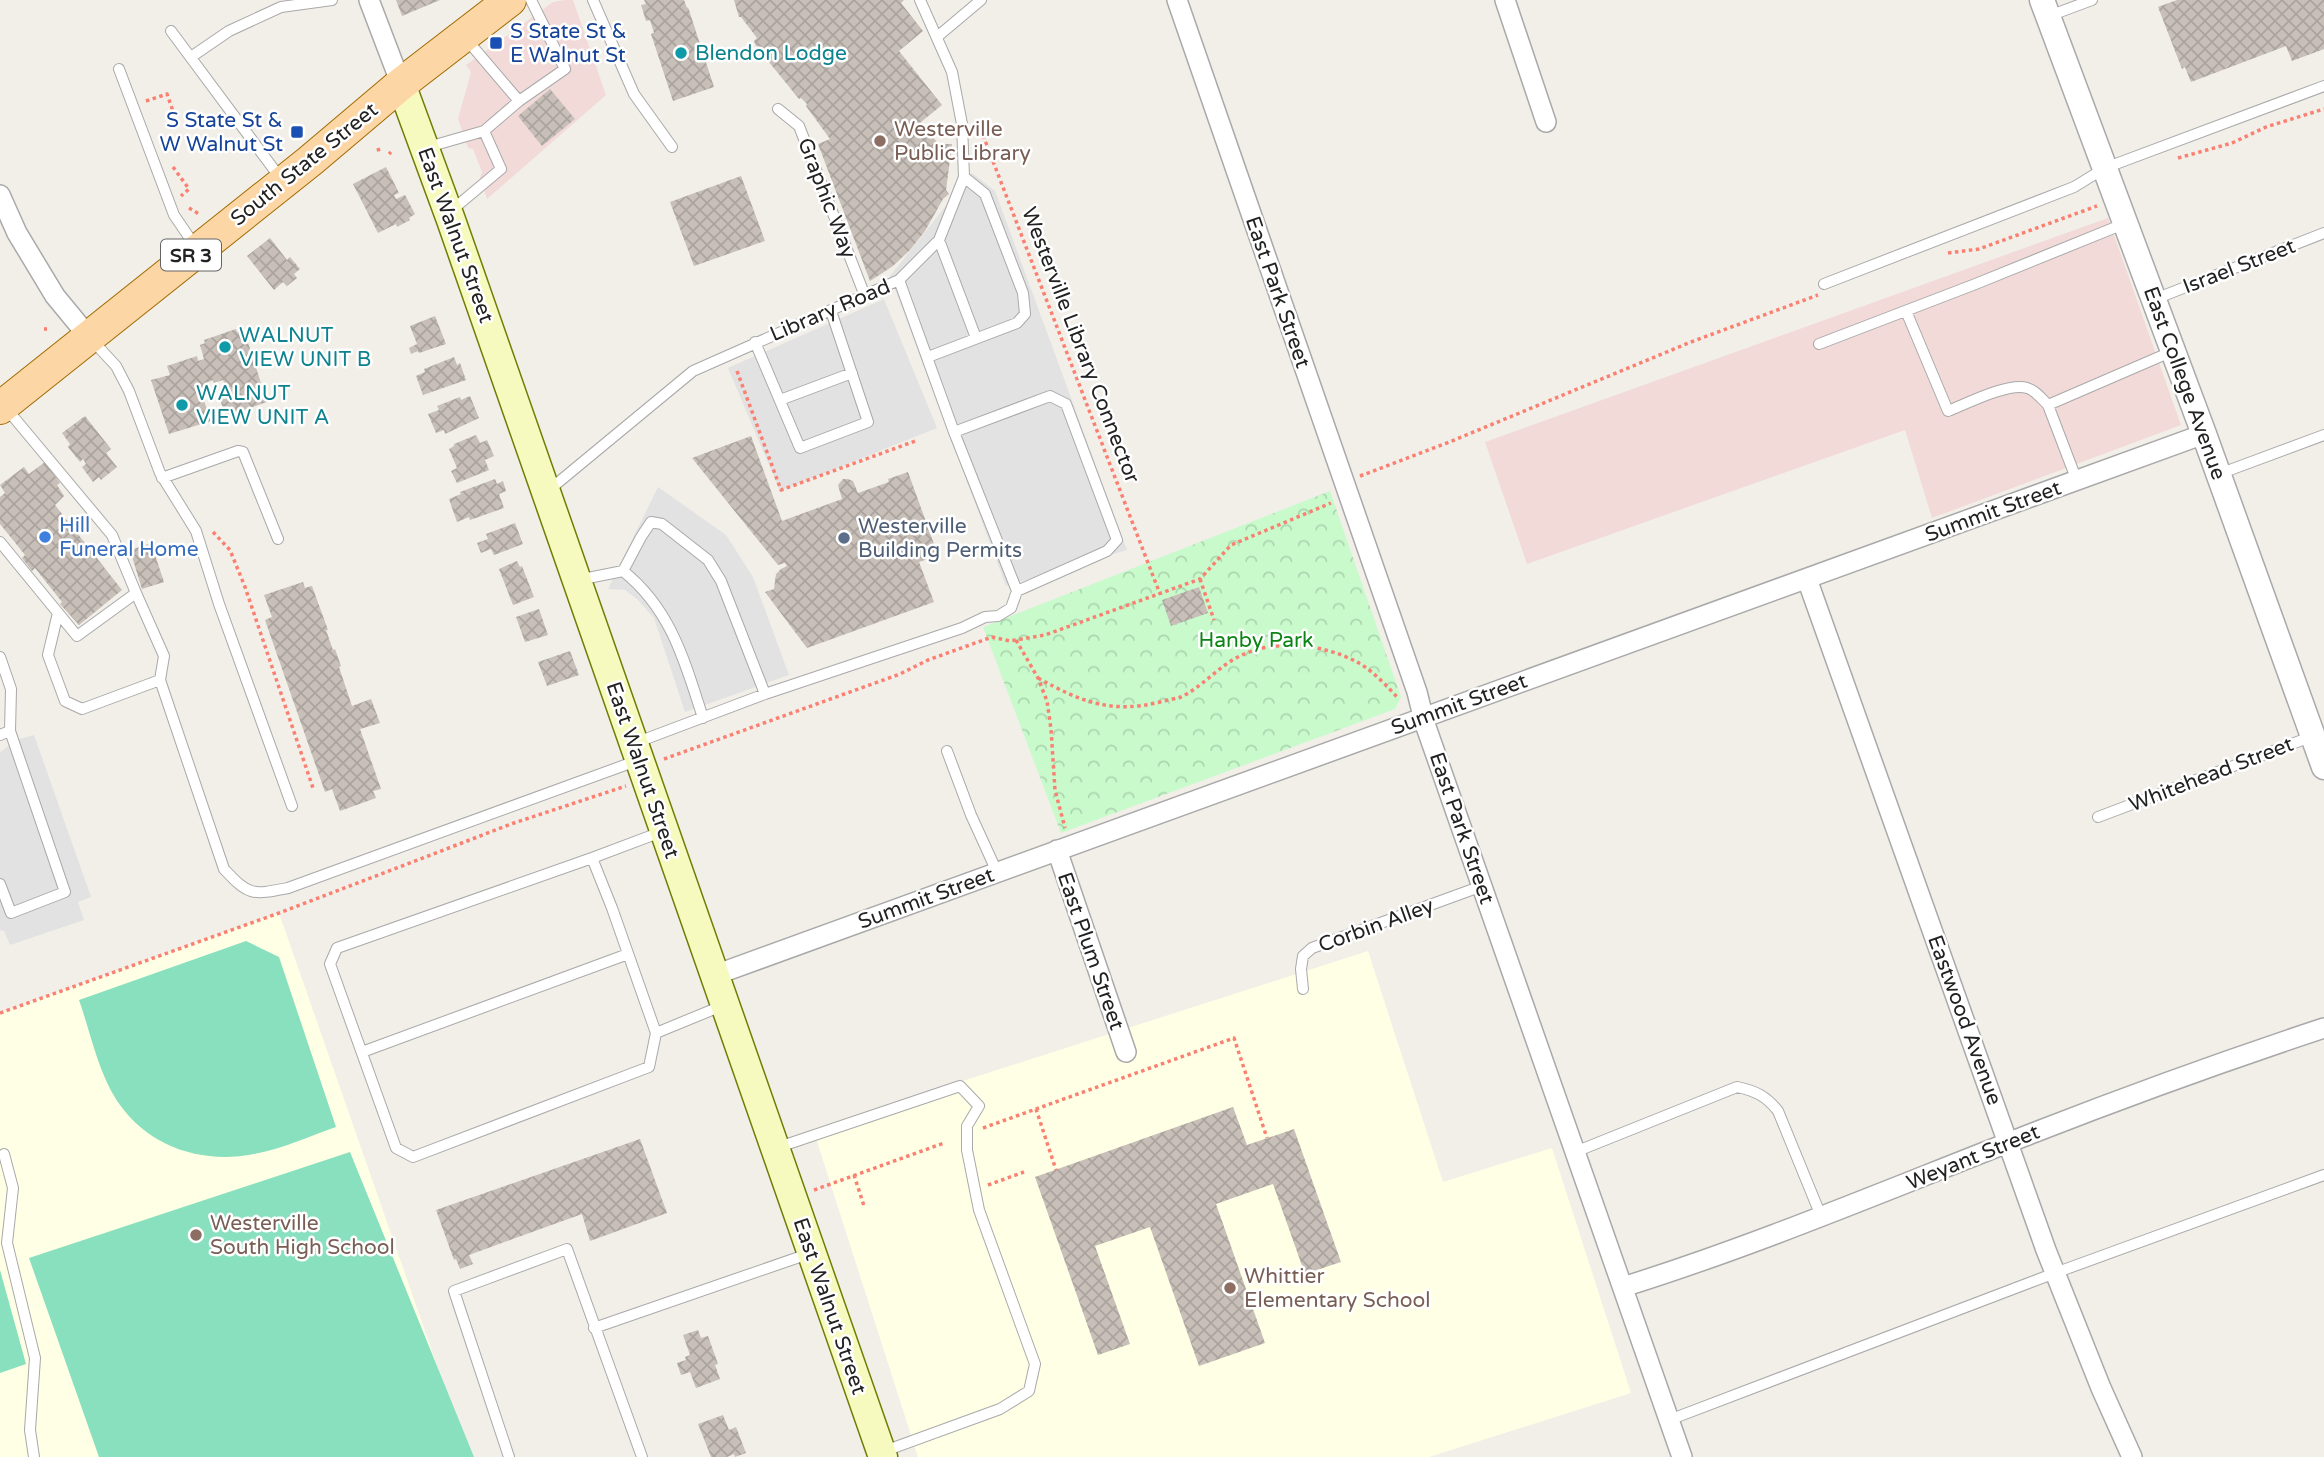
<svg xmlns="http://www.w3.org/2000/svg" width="2324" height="1457" font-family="'Varela Round',sans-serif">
<defs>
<pattern id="park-crowns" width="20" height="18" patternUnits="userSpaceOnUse" patternTransform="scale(1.75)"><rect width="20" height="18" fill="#c8facc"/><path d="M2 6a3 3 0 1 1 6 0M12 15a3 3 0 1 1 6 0" fill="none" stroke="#acd6af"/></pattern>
<pattern id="building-cross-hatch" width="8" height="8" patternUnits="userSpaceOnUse" patternTransform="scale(1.75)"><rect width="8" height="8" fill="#c7bfb8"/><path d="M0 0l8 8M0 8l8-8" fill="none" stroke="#aba49e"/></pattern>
</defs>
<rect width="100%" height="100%" fill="#f2efe9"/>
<path fill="#f2dad9" d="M565 0H573L606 95 487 199 480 177 482 172 473 149 468 148 458 119 471 72 466 65 553 2Z
M2108 218 2181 425 1932 518 1905 430 1527 564 1485 442Z"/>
<path fill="#ffffe5" d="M279 913 469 1457H0V1013Z
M1368 951 1443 1182 1552 1148 1631 1393 1429 1457H918L813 1129Z"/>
<path fill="url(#park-crowns)" d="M1330 491 1401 697 1395 709 1061 833 983 627Z"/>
<path fill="#88e0be" d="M246 941 279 957 336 1127C310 1136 282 1149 254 1154 203 1164 151 1148 120 1105 99 1076 91 1034 79 1000Z
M350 1152 474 1457H99L29 1258Z
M0 1270 26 1364 0 1373Z"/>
<path fill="#e2e2e2" d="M972 173 995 191 1127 550 1006 586 890 276Z
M884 299 937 428 780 491 728 368Z
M658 487 726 535 753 577 789 675 685 712 654 618 637 599 625 590 608 589Z
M34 735 91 897 78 902 84 920 10 945 4 931 0 930V752L19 739Z"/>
<path fill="url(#building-cross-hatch)" d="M396 0H440L402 16Z
M644 0H684L687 8 688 7 714 87 673 101 651 34 654 33 650 20 646 21 641 5 646 4Z
M734 0H904L901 3 923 31 899 51 942 105 921 122 944 151 945 144H952L946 190 949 194 943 199 925 231 910 250 893 266 870 281 818 144 830 139 806 106 807 104 801 98 799 99 756 46 754 41 757 38 741 17H739Z
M2177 0H2324V49L2292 61 2286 46 2191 82 2185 67 2182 69 2158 7Z
M550 89 575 119 542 146 518 116Z
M386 167 399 193 394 195 396 199 405 195 415 214 409 218 410 220 397 227 396 224 378 233 353 184Z
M741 176 765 241 694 266 670 202Z
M270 238 287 260 290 257 300 269 294 274 297 278 287 286 283 282 274 290 247 256Z
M435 316 446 344 419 353 418 351 411 354 409 348 417 344 410 326Z
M236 329 237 332 244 330 267 402 226 416 219 397 228 394 223 380 214 383 213 380 206 383 207 386 200 389 211 421 169 434 151 380 170 375 167 366 197 356 198 361 204 359 200 345 205 343 204 340Z
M454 357 457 365 460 363 466 380 423 395 416 376 425 372 424 369Z
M470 396 479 418 445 434 444 430 436 433 428 414 439 410 437 406 460 397 461 400Z
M85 416 111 449 106 453 117 467 101 480 99 477 93 482 82 467 86 464 83 459 80 462 68 447 70 444 62 433Z
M476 435 480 443 487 440 494 456 485 460 489 470 457 483 451 471 457 468 449 449 454 446V444Z
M751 436 782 521 842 499 838 485 843 479H848L853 481 858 493 889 482 888 479 908 472 938 555 919 562 934 602 807 648 765 592 774 589 776 574 781 569 787 566 785 563 778 565 692 458Z
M45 462 60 483 57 485 64 496 55 505 122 590 79 625 60 604 62 602 35 568 32 571 22 558 25 555 0 524V497L5 493 0 485 24 467 29 474Z
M495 479 497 484 503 481 506 491 499 494 504 508 470 520 469 517 457 522 449 499 461 494 460 492Z
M515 523 523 544 494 555 491 549 481 553 477 543 488 539 486 534Z
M151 543 164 582 142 589 130 550Z
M517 561 520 567 522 566 534 597 513 605 499 569Z
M303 582 305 588 312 586 328 630H326L333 650 335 649 341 666 339 667 352 706 371 699 380 723 360 729 381 789 373 791 376 798 340 811 332 789 325 792 265 620 272 617 264 595Z
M1199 587 1208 613 1171 626 1162 600Z
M539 609 548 635 525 642 516 617Z
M570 651 579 675 547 686 538 662Z
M1233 1107 1247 1145 1294 1129 1341 1262 1305 1274 1273 1184 1216 1204 1265 1343 1199 1366 1150 1227 1095 1246 1130 1344 1098 1355 1035 1177Z
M640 1139 667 1213 590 1241 582 1214 469 1255 473 1264 460 1269 456 1259 454 1260 436 1210Z
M698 1330 701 1338 708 1336 718 1364 715 1365 720 1379 696 1388 690 1372 681 1375 677 1363 686 1360 685 1357 690 1355 683 1335Z
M723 1415 729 1430 736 1427 746 1453 735 1457 734 1454 727 1457H711L698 1424Z"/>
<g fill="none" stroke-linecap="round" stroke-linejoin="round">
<defs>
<path id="service" d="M593 0 634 94 672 147
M2049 16 2092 0
M171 31 281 179
M937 37 981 0
M467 40 519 101 565 69 531 0
M191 57 229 31 281 7 332 0
M119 69 174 215 195 246
M778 109 799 126 865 296
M484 131 519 101
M428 147 484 131 501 169 452 210
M939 240 976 338
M1824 284 2074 187 2105 168 2324 86
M2155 299 2324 233
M1906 311 1948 411C1966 404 2009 382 2027 388 2035 390 2042 399 2048 405
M91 339 116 366 129 391 160 473 196 531 219 604 292 806
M755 342 800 448 868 422 831 311
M1819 344 1973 285 2126 223
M928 357 1017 323 1025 314 1023 293 985 194 964 177
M780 400 852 373
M954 432 1050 396 1066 404 1117 540 1107 551 1017 591
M2219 474 2324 435
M162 478 238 451 243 452 278 539
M2077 481 2048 405 2173 351
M549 490 693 371 899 280 939 240 964 177 962 124 952 72 920 0
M0 542 77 636 136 593 112 535 6 408
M623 571 641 537 651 522 662 524 708 560 721 581 765 694
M578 580 623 571C671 609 685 662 703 718
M58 613 48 655 65 701 82 709 160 680 164 656 136 593
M0 657 11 689 10 731 65 892 11 913 0 884
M160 680 224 869C249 896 252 895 288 888L636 761
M0 735 10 731
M635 743 765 694 962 628 985 617 998 616 1011 608 1017 591 954 432 899 280
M947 751 971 815 997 872
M2098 817 2313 736
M592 858 612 908 656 1033 649 1067 413 1157 396 1148 330 964 337 948 592 858 661 832
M1303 989 1301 969 1303 956 1312 948 1482 886
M656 1033 724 1005
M362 1052 628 954
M776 1148 960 1086 979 1106 967 1126V1150L979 1210 1035 1364 1029 1391 1000 1409 882 1452
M1575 1152 1737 1087C1756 1091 1766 1096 1778 1111L1821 1216
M4 1154 13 1188 7 1243 35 1358 30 1430 34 1457
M594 1328 811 1253
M1669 1420 2055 1273 2324 1175
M509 1457 454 1291 567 1249 642 1457"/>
<path id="minor" d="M369 0 401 84
M1177 0 1417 692 1425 724 1682 1457
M1505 0 1546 122
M0 195 17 233 55 296 88 336
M1807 579 2046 1250 2101 1388 2132 1457
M1057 850 1126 1052
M715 975 2204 434
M1623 1287C1754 1246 1882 1192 2010 1142 2114 1101 2218 1063 2324 1028"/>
<path id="tertiary" d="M2042 0 2204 434 2324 767"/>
<path id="secondary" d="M401 84 451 220 883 1457"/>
<path id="primary" d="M0 408 310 161 401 84 510 0"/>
</defs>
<use href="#service" stroke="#a9a9a9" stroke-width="12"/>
<use href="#minor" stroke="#a9a9a9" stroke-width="22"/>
<use href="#tertiary" stroke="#a9a9a9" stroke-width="27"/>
<use href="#secondary" stroke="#707d05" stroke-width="31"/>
<use href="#primary" stroke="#a06b00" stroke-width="34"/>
<path stroke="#fa8072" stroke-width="3.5" stroke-dasharray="3.5 3.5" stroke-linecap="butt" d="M146 101 167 94 175 117 169 122
M977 131 984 138 1160 594
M378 148 379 152
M389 154 391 152
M2178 158 2232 143 2266 127 2324 109
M173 167 189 189 181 196
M189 208 199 214
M1948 253 1979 249 2097 206
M44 329H47
M737 371 781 490 918 440
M1360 476 1447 443 1691 342 1818 295
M213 532 230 550 245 587 314 791
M1200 579 1214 620
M1016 640 1038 678 1047 701 1051 729 1055 790 1065 828
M1038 678C1081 702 1112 714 1160 702 1167 700 1175 699 1181 697 1202 687 1218 667 1238 657 1274 638 1323 644 1357 662 1372 670 1386 685 1397 697
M664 759 900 674 928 660 992 637 1010 641 1045 635 1200 579 1231 545 1331 503
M0 1013 279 913 514 823 626 786
M1036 1109 1056 1170
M983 1128 1234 1038 1267 1138
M854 1175 864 1206
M988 1185 1024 1172
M814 1190 944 1143"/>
<use href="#service" stroke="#fff" stroke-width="10"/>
<use href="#minor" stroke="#fff" stroke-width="19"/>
<use href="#tertiary" stroke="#fff" stroke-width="24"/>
<use href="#secondary" stroke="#f7fabf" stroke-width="28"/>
<use href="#primary" stroke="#fcd6a4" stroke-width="32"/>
</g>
<g fill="#1a4fb4" stroke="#fff" stroke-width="2.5">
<rect x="489" y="36" width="14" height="14" rx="3.5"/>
<rect x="290" y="125" width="14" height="14" rx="3.5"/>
</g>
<g fill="#0f9aa8" stroke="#fff" stroke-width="2.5">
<circle cx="681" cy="53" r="7"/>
<circle cx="225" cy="347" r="7"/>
<circle cx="182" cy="405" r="7"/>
</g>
<g fill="#8d6e63" stroke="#fff" stroke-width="2.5">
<circle cx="880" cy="141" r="7"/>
<circle cx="196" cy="1235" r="7"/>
<circle cx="1230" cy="1288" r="7"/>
</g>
<circle fill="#3f7fe0" stroke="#fff" stroke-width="2.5" cx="45" cy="537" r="7"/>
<circle fill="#5c6f8a" stroke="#fff" stroke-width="2.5" cx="844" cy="538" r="7"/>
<g text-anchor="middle" stroke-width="5" stroke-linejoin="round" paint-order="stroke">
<rect fill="#fff" stroke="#646464" stroke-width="2" x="161" y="239.5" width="60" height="31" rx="5"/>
<g font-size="19" font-weight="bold" fill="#222">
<text x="191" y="262">SR 3</text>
</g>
<g font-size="21" fill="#164399" stroke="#fff" text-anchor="start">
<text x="510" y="38">S State St &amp;<tspan x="510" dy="24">E Walnut St</tspan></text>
<text x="283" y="127" text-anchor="end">S State St &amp;<tspan x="283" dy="24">W Walnut St</tspan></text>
</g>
<g font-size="21" fill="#0d838f" stroke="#fff" text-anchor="start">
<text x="695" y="60">Blendon Lodge</text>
<text x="239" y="342">WALNUT<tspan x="239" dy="24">VIEW UNIT B</tspan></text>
<text x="196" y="400">WALNUT<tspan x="196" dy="24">VIEW UNIT A</tspan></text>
</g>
<g font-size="21" fill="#785e54" stroke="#fff" text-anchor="start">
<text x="894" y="136">Westerville<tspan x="894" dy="24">Public Library</tspan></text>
<text x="210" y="1230">Westerville<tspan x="210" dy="24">South High School</tspan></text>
<text x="1244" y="1283">Whittier<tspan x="1244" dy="24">Elementary School</tspan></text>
</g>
<g font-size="21" fill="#222" stroke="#fff">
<text transform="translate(304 164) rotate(-39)" y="7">South State Street</text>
<text transform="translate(827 198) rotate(69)" y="7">Graphic Way</text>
<text transform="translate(456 235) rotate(70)" y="7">East Walnut Street</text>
<text transform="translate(2239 266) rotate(-21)" y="7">Israel Street</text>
<text transform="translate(1278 292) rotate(71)" y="7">East Park Street</text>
<text transform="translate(830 310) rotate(-23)" y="7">Library Road</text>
<text transform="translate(1081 345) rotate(69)" y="7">Westerville Library Connector</text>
<text transform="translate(2185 383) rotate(70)" y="7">East College Avenue</text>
<text transform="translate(1993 511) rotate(-20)" y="7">Summit Street</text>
<text transform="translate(1459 704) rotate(-20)" y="7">Summit Street</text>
<text transform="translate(643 770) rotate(71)" y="7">East Walnut Street</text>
<text transform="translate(2211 774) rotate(-21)" y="7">Whitehead Street</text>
<text transform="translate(1462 828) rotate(71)" y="7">East Park Street</text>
<text transform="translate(926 898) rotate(-20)" y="7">Summit Street</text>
<text transform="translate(1376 925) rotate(-20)" y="7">Corbin Alley</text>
<text transform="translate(1091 951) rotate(71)" y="7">East Plum Street</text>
<text transform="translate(1965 1020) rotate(70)" y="7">Eastwood Avenue</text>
<text transform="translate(1973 1157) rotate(-22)" y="7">Weyant Street</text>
<text transform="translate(830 1306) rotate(71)" y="7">East Walnut Street</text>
</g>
<g font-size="21" fill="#366cbe" stroke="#fff" text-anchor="start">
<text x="59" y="532">Hill<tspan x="59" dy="24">Funeral Home</tspan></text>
</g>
<g font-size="21" fill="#4e5e75" stroke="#fff" text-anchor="start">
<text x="858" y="533">Westerville<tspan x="858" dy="24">Building Permits</tspan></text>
</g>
<g font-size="21" fill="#0c8416" stroke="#fff">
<text x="1256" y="647">Hanby Park</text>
</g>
</g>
</svg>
